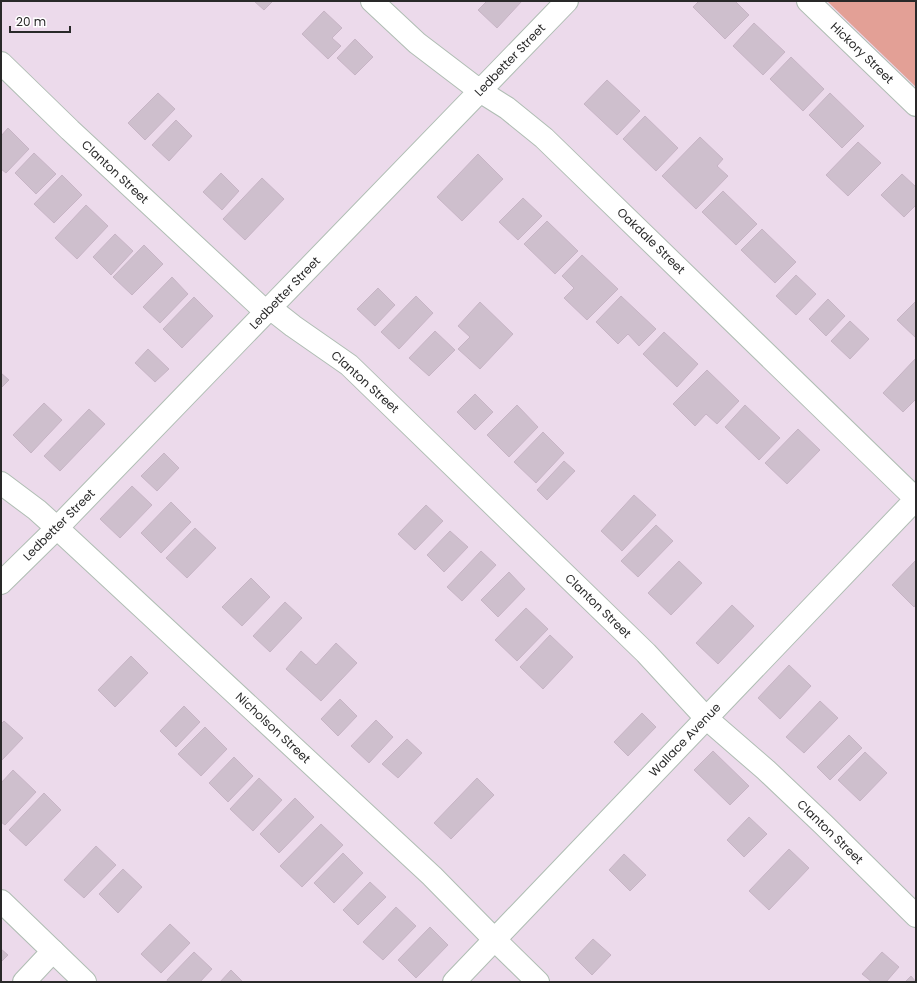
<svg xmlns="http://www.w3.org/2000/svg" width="917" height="983" font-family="Poppins,sans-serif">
<rect width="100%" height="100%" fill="#ecdaeb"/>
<path fill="#e3a096" d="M827 1H916V87Z"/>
<path fill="#cebfcd" stroke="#c7b4c5" d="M254 1H273L264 10Z
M487 1H522L497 28 478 10Z
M699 1H735L749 15 725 39 693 7Z
M324 11 342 28 332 38 341 46 328 59 302 34Z
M754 23 785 52 763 75 733 46Z
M355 39 373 57 355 75 337 58Z
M791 57 824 89 803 111 770 79Z
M607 80 640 111 617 135 584 104Z
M158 93 175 109 145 140 128 123Z
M830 93 864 126 842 148 809 115Z
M645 116 678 148 656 171 623 139Z
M176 120 192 136 169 161 152 145Z
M8 128 29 149 6 173 1 169V136Z
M700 137 723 159 717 166 728 176 696 209 662 176Z
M858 142 881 163 848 196 826 175Z
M34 153 56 174 36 194 15 173Z
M478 154 503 179 462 221 437 197Z
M221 173 239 191 222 210 203 192Z
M902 174 916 187V205L904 217 881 195Z
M62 175 82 195 54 223 34 204Z
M262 178 284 199 245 240 223 219Z
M723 191 757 224 736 245 702 212Z
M523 198 542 216 518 240 499 222Z
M86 205 108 226 77 259 55 238Z
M547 221 578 251 555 274 524 244Z
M762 229 796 262 775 283 741 250Z
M115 234 133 251 111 275 93 257Z
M144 245 163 264 132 295 113 277Z
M582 255 618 289 587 320 564 298 574 288 562 276Z
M796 275 816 294 796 315 776 296Z
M172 277 188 294 160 323 143 307Z
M378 288 395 305 375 326 357 309Z
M416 296 433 313 399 349 381 332Z
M621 296 656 329 639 346 628 334 618 344 596 322Z
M194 297 213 316 182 348 163 329Z
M828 299 845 316 826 336 809 319Z
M480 302 513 334 480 369 458 349 470 337 458 326Z
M915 302 916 303V338L897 320Z
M850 321 869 339 850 359 831 341Z
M435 331 455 350 429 376 409 358Z
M664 332 698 364 677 387 643 354Z
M148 349 169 369 155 382 135 363Z
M916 358V399L903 412 883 393Z
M707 370 739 401 717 424 706 414 695 426 673 404Z
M1 373 9 380 1 388Z
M475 394 493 412 475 430 457 412Z
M44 403 62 420 31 453 13 435Z
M517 405 538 427 509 457 487 435Z
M745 405 780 438 759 460 725 427Z
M89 409 105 424 60 471 44 456Z
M798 429 820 450 787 484 765 463Z
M543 432 564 453 536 483 514 462Z
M164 453 179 468 157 491 141 476Z
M564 461 575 471 547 500 537 490Z
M132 486 152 505 120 538 100 519Z
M634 495 656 515 622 551 601 531Z
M171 502 191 522 161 553 141 533Z
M426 505 443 521 415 550 398 534Z
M656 525 673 541 638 577 621 561Z
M195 528 216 548 187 578 166 558Z
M450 531 468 547 444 572 427 555Z
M481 551 496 565 462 601 447 587Z
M916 560V604L914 607 892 585Z
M679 561 702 583 671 615 648 593Z
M509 572 525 589 498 617 481 600Z
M251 578 270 597 242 626 222 607Z
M285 602 302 618 270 652 253 636Z
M732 605 754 626 718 664 696 643Z
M526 608 548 629 517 661 495 640Z
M550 635 573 657 543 689 520 667Z
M336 643 357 663 321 701 286 669 301 651 316 665Z
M131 656 148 673 115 707 98 690Z
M789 665 811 686 780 719 758 698Z
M340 699 357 716 338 736 321 719Z
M820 701 838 718 804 753 786 737Z
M184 706 200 722 176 747 160 731Z
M642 713 656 727 628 756 614 742Z
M376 720 393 737 369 763 351 746Z
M4 721 23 738 1 761V724Z
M205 727 227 749 201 776 178 754Z
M849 735 862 748 830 780 817 767Z
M407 739 422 753 398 778 382 764Z
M713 751 749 786 730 805 694 770Z
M865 752 887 773 860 801 838 780Z
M234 757 253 776 228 802 209 783Z
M13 770 36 792 5 825 1 822V783Z
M259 778 282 800 253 831 230 809Z
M477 778 494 795 451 839 434 823Z
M44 793 61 810 26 846 9 830Z
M295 798 314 817 279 853 260 834Z
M749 817 767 834 744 857 727 840Z
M321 824 343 845 302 887 280 866Z
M96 846 116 865 84 898 64 880Z
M789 849 809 868 769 910 749 891Z
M343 853 363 873 334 903 314 883Z
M624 854 646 875 630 891 609 870Z
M123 869 142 887 118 913 99 894Z
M370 882 386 897 358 925 343 910Z
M396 907 416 926 383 960 363 942Z
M170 924 190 943 161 973 141 954Z
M430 927 448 945 416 978 398 960Z
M593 939 611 955 592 975 575 958Z
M1 949 8 955 1 962Z
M194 952 212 969 200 982H168L167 980Z
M882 952 899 967 886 982H872L862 974Z
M231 970 243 982H220Z
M911 976 916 982H905Z"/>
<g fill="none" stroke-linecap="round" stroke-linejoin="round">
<defs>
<path id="street" d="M372 1 417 43 480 91 507 108 544 138 916 499
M808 1 916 105
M1 63 70 130 266 312
M270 308 293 326 349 365 646 653 706 718 766 770 823 824 916 916
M1 483 37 510 57 528 432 876 495 940 538 982
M1 583 57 528 567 1
M24 982 53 951
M454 982 916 499"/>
<path id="secondary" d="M1 901 85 982"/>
</defs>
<use href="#street" stroke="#afbdb3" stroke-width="24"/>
<use href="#secondary" stroke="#afbdb3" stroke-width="24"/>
<use href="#street" stroke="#fff" stroke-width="22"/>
<use href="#secondary" stroke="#fff" stroke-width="22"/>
</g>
<g text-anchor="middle" stroke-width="3" stroke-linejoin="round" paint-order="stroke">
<g font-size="12" fill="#292929" stroke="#fff">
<text transform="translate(862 53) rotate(44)" y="4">Hickory Street</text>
<text transform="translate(510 60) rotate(-46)" y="4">Ledbetter Street</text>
<text transform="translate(115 172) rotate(43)" y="4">Clanton Street</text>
<text transform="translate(651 241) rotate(44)" y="4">Oakdale Street</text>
<text transform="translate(285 293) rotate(-46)" y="4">Ledbetter Street</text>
<text transform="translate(365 382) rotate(42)" y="4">Clanton Street</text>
<text transform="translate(59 525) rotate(-45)" y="4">Ledbetter Street</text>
<text transform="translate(598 606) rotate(44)" y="4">Clanton Street</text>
<text transform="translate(273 728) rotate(43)" y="4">Nicholson Street</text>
<text transform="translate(685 740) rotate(-46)" y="4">Wallace Avenue</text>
<text transform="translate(830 832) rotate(44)" y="4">Clanton Street</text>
</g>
</g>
<rect width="917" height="983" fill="none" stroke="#292929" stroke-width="4"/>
<path d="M10 26v6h60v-6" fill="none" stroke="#292929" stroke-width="2"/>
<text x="16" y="26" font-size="12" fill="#292929" stroke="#ffffff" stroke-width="3" paint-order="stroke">20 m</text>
</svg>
